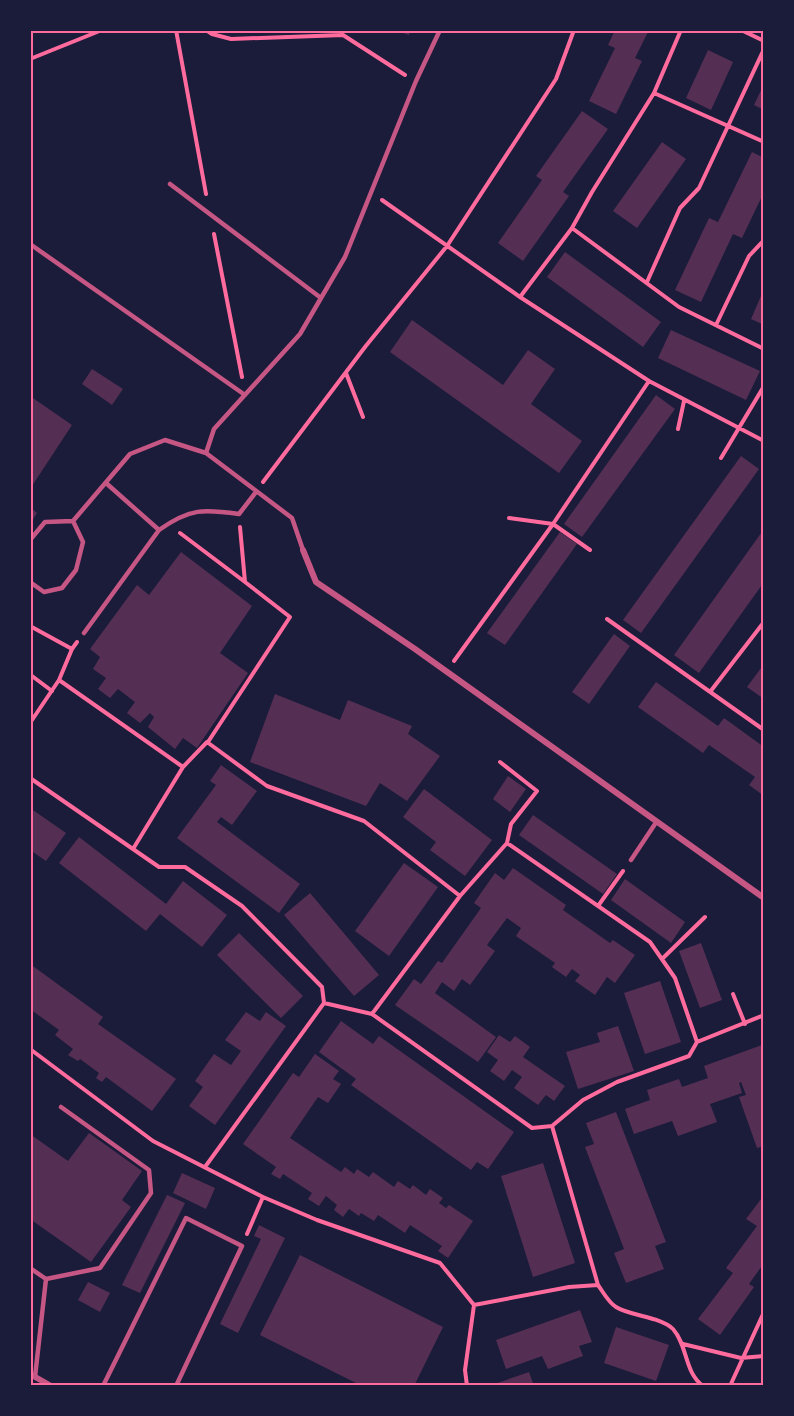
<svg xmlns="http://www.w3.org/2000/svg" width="794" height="1416" font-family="'Playfair Display',serif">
<rect width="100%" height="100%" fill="#1b1b3a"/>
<path fill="#542f53" d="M394 30H410L409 35Z
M615 30H649L635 58 642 61 616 114 589 101 615 48 608 45Z
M708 50 733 62 711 110 686 98Z
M764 84V110L754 105Z
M582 111 608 129 563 192 569 196 523 261 498 243 542 180 536 176Z
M662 142 686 159 637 228 613 211Z
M752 152 764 158V192L742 238 733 234 701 302 675 290 709 218 718 222Z
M565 252 661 322 643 347 547 277Z
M764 289V325L751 319Z
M412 320 503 385 528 350 555 369 531 404 582 441 559 473 390 352Z
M671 330 760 371 746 400 658 358Z
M92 369 123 389 112 405 82 384Z
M656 395 675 409 582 537 564 524Z
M30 396 72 425 30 489Z
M741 456 759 469 641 633 623 620Z
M30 507 37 513 30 524Z
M764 529V582L699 673 674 655Z
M560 532 577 544 505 645 487 633Z
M181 552 252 606 220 653 248 673 197 748 183 738 175 749 148 727 154 717 150 713 140 723 127 713 135 702 118 689 110 698 98 689 106 678 93 669 100 657 90 649 137 585 149 595Z
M614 634 630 646 589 704 572 692Z
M764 664V699L747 687Z
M656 682 718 726 724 718 764 747V796L749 785 755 777 709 745 703 753 638 707Z
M275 694 340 720 348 700 412 726 408 734 440 756 407 801 380 783 366 806 250 762Z
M221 765 257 791 232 825 221 817 217 822 300 884 279 913 177 838 216 785 210 781Z
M508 776 526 789 510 812 493 799Z
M424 789 492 840 465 876 430 850 436 842 403 817Z
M30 808 66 833 46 861 30 850Z
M533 815 617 874 603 894 519 835Z
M79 837 166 904 183 881 227 915 202 947 160 914 146 931 59 863Z
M404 863 438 887 389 956 355 931Z
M513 868 566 905 563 910 610 943 613 940 635 955 615 983 607 977 595 995 575 981 580 975 572 969 566 977 552 967 555 963 516 936 521 928 507 918 487 945 495 951 470 985 462 979 454 991 442 982 435 993 496 1037 478 1062 395 1005 414 979 421 984 438 961 442 963 481 908 474 903 495 873 504 880Z
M625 879 685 922 671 943 611 900Z
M310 893 379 975 354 996 284 915Z
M239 933 303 996 281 1018 217 955Z
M701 943 722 1000 700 1008 679 951Z
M30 964 103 1017 98 1024 176 1079 152 1111 106 1077 102 1082 96 1078 99 1073 80 1059 78 1061 68 1055 73 1049 55 1035 59 1030 30 1009Z
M660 981 681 1042 645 1054 624 993Z
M246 1012 260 1021 266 1012 286 1026 215 1125 189 1106 203 1087 195 1081 214 1054 231 1065 241 1051 225 1040Z
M341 1021 373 1044 379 1036 514 1132 488 1169 477 1162 471 1170 351 1085 356 1079 319 1052Z
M618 1026 634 1071 578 1089 566 1052 600 1042 597 1033Z
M499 1035 510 1042 515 1036 530 1047 523 1057 565 1086 554 1101 546 1095 538 1105 514 1088 522 1077 512 1070 504 1081 490 1071 498 1060 487 1052Z
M762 1045 764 1146 757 1148 739 1097 746 1095 741 1082 739 1083 742 1093 710 1104 717 1122 678 1136 672 1121 634 1134 625 1109 650 1100 647 1090 679 1079 682 1087 708 1078 704 1066Z
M315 1054 339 1071 333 1079 341 1084 328 1103 318 1097 290 1138 341 1172 345 1167 354 1174 357 1169 369 1177 373 1172 394 1187 398 1181 410 1189 413 1185 426 1195 430 1189 443 1198 439 1203 446 1208 449 1205 473 1221 448 1258 438 1251 442 1246 410 1225 405 1233 378 1215 374 1221 361 1213 359 1216 349 1209 343 1217 334 1210 337 1205 326 1196 319 1206 308 1199 312 1193 283 1174 280 1179 271 1174 276 1167 243 1144 293 1073 299 1077Z
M616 1112 666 1242 655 1246 664 1269 626 1283 614 1253 624 1249 585 1147 594 1144 586 1123Z
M89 1133 142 1171 122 1200 131 1207 91 1262 30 1219V1134L68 1161Z
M543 1163 575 1263 533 1277 501 1176Z
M182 1173 215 1188 206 1209 173 1193Z
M167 1195 185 1203 140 1293 122 1285Z
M764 1195V1263L749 1284 754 1287 720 1335 698 1319 733 1273 726 1268 757 1226 746 1219Z
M259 1225 285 1238 238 1333 220 1324 261 1239 254 1236Z
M300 1255 443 1327 414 1386H362L260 1335Z
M88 1282 110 1293 100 1312 78 1300Z
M580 1310 592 1342 579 1346 583 1356 548 1369 542 1356 506 1369 496 1340Z
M616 1327 669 1345 656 1381 604 1363Z
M529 1372 534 1386H489Z"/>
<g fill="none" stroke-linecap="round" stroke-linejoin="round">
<path stroke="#ff6b9d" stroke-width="4" d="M176 30 206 194
M206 30 212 34 231 39 343 35 405 75
M741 30 764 41
M30 59 102 30
M654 93 764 142
M382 200 520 297 649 381 764 441
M572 228 679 307 764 349
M214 234 242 377
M647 282 680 208 699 188 764 49
M520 297 572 228 592 192 654 93 681 30
M716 325 749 256 764 240
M346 373 363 417
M678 429 684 401
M721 458 764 386
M263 482 365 347 447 246 556 79 574 30
M180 533 245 582
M590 550 553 524 649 381
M607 619 764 730
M30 626 72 649 77 642
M454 661 553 524 509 518
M30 679 32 676 52 691
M59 680 183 767 133 849
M710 692 764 622
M30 723 59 680 72 649
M208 742 290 617 245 582 240 527
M500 762 537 791 511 824 507 843
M183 767 207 742 267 786 364 821 460 896
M30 778 159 867H185L242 906 322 987 324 1003
M598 906 623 871
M662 959 705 917
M733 994 745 1024
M372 1014 460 896 507 843 650 942 675 978 697 1042
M30 1049 153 1141 263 1197 317 1220 440 1263 474 1305 465 1370 467 1386
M552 1126 583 1100 617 1082 689 1056 697 1042 764 1015
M205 1167 324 1003 372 1014 532 1128 552 1126 598 1285
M247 1234 263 1197
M474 1305 569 1287 598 1285C603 1292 609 1303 616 1307 630 1316 662 1317 673 1329 688 1346 684 1372 703 1386
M683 1344 741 1358 764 1356
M730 1386 764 1312"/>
<path stroke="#c65784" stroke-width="4.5" d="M170 184 321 298
M30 244 245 395
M106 483 159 530
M30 540 45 522 73 521 130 454 165 440 206 453
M303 550 292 518 206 453 214 429 300 334 345 257 416 81 440 30
M30 582 44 592 62 588 76 570 83 542 73 521
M84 633 159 530C190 508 204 509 239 514L256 492
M631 860 657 821
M30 1268 46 1279 35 1377
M46 1279 100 1268 151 1193 149 1170 61 1107
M103 1386 186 1218 242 1246 176 1386"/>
<path stroke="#c65784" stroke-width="6" d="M303 550 316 582 415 649 764 898
M30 1374 51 1386"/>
</g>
<rect width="794" height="1416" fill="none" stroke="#1b1b3a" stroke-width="63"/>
<rect x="32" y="32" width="730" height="1352" fill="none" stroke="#ff6b9d" stroke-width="2"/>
</svg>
